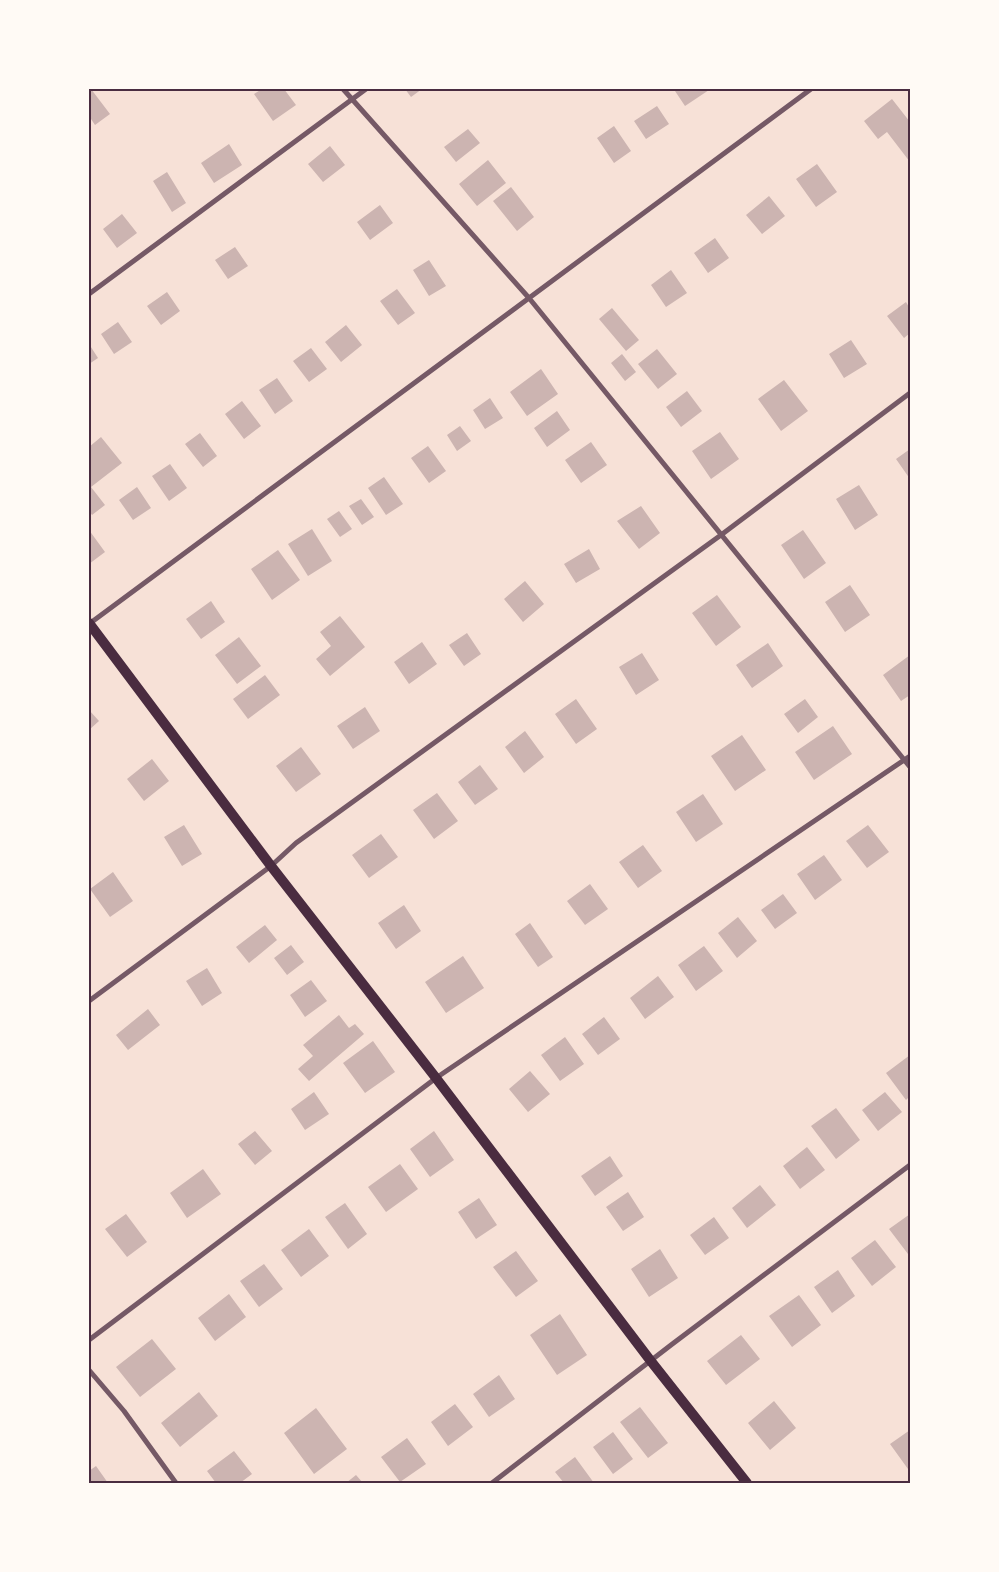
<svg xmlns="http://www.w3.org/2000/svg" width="999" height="1572" font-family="Ubuntu,sans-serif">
<rect width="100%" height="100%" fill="#f7e1d7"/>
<path fill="#ccb4b1" d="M91 89 110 114 95 125 89 116V90Z
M262 89H284L296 105 273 121 254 94Z
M405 89H422L411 97Z
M678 89H708L709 90 685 106 675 91Z
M892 99 910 122V162L887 132 878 139 864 121Z
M657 106 669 124 646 139 634 121Z
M614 126 631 151 614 163 597 138Z
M468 129 480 143 456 162 444 147Z
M229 144 242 165 214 183 201 163Z
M330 146 345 165 323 182 308 164Z
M488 160 506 183 477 206 459 184Z
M817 164 837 192 816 207 796 179Z
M167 172 186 203 172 212 153 181Z
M511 187 534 217 517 231 493 201Z
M769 196 785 216 762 234 746 215Z
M380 205 393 223 370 240 357 222Z
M122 214 137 233 117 248 103 229Z
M715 238 729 258 708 273 694 253Z
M235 247 248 266 228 279 215 260Z
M429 260 446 286 429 296 413 270Z
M671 270 687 293 666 307 651 285Z
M397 289 415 313 398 325 380 301Z
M167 292 180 311 161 325 147 306Z
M906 302 910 309V333L904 338 887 316Z
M612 308 639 340 626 351 599 319Z
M118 322 132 342 114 354 101 334Z
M346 325 362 345 341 362 325 342Z
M851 340 867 364 844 378 829 354Z
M89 344 98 358 89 364Z
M311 348 327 369 309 382 293 361Z
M657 349 677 374 658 389 638 364Z
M622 354 636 372 625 381 611 363Z
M541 369 558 394 527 416 510 392Z
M277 378 293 401 275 414 259 390Z
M784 380 808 411 781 431 758 399Z
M687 391 702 411 681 427 666 407Z
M490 398 503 418 485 429 473 410Z
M242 401 261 426 244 439 225 414Z
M557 411 570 430 547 447 534 428Z
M460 426 471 441 457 451 447 435Z
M720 432 739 459 711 479 692 451Z
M200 433 217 456 203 467 185 444Z
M101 437 122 463 91 487 105 505 92 515 89 511V447Z
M591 442 607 465 581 483 565 460Z
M428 446 446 471 429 483 411 458Z
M910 449V479L896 459Z
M170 464 187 488 169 501 152 476Z
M384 477 403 504 386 515 368 488Z
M859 485 878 515 855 530 836 499Z
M137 487 151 508 133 520 119 500Z
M361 499 374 517 362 525 349 506Z
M641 506 660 533 639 549 617 521Z
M339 511 352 529 340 537 327 519Z
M312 529 332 561 308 576 288 544Z
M89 530 105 552 89 564Z
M803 530 826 563 804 579 781 545Z
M589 549 600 569 576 583 564 564Z
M278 550 300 580 272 600 251 569Z
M525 581 544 604 523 622 504 599Z
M850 585 870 615 845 632 825 602Z
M717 595 741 627 716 646 692 613Z
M211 601 225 622 201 639 186 619Z
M340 616 365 647 330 676 316 659 331 646 320 632Z
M467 633 481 654 464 666 449 645Z
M239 637 261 666 237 684 215 655Z
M422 642 437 664 409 684 394 662Z
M768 643 783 666 752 688 736 665Z
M642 653 659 680 636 695 619 667Z
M910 655V695L901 701 883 675Z
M265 675 280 695 248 719 233 699Z
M576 699 597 729 576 744 555 714Z
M805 699 818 717 798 733 784 714Z
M365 707 380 731 353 749 337 726Z
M89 710 99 721 89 730Z
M833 726 852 754 814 780 795 752Z
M525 731 544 757 524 773 505 747Z
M742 735 766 770 735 791 711 756Z
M301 747 321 774 296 792 276 766Z
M152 759 169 781 144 801 127 779Z
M480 765 498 789 475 805 458 782Z
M437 793 458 821 434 839 413 810Z
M703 794 723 824 696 842 676 812Z
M184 825 202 854 182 866 164 837Z
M868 825 889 852 867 868 846 841Z
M381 834 398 857 369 878 352 855Z
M643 845 662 871 638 888 619 862Z
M824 855 842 880 815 900 797 874Z
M113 872 133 901 110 917 90 889Z
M590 884 608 909 585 925 567 901Z
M783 894 797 913 775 929 761 910Z
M404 905 421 931 396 949 378 923Z
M738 917 757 941 737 958 718 933Z
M530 923 553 957 538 967 515 934Z
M265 925 277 940 249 963 236 947Z
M291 945 304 962 287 975 274 958Z
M704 946 723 971 696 991 678 965Z
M463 956 484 988 446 1013 425 982Z
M207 968 222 993 202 1006 186 981Z
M658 976 674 997 645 1019 630 998Z
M311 980 327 1001 305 1017 290 995Z
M148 1009 160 1025 128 1050 116 1035Z
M339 1015 349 1028 355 1024 364 1034 309 1081 298 1069 313 1056 303 1045Z
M604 1017 620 1039 598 1055 582 1034Z
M565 1037 584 1064 560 1081 541 1055Z
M373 1041 395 1072 365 1093 343 1063Z
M910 1055V1096L906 1100 886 1073Z
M530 1071 550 1094 528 1112 509 1089Z
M314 1092 329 1114 305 1130 291 1109Z
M885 1092 902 1112 878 1131 862 1110Z
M836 1108 860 1140 836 1159 811 1126Z
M255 1131 272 1151 255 1165 238 1144Z
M434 1131 454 1160 430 1177 410 1149Z
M807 1147 825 1170 800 1189 783 1166Z
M610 1156 623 1176 595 1196 581 1176Z
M400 1164 418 1189 386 1212 368 1187Z
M203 1169 221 1194 187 1218 170 1193Z
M760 1185 776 1205 747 1228 732 1208Z
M628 1192 644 1217 623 1231 606 1207Z
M479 1198 497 1225 476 1239 458 1212Z
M345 1203 367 1234 348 1249 325 1217Z
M126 1214 147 1242 127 1257 105 1229Z
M910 1214V1252L908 1254 889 1229Z
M714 1217 729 1238 705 1255 690 1235Z
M309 1229 329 1256 301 1277 281 1250Z
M875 1240 896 1267 872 1286 851 1258Z
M660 1249 678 1278 649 1297 631 1269Z
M516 1251 538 1281 516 1297 493 1267Z
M264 1264 283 1289 259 1307 240 1281Z
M838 1270 855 1296 832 1313 814 1287Z
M229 1294 246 1317 215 1341 198 1318Z
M799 1295 821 1325 792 1347 769 1316Z
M560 1314 587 1355 557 1375 530 1335Z
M741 1335 760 1359 726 1385 707 1361Z
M152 1339 176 1369 140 1397 116 1367Z
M499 1375 515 1399 489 1417 473 1394Z
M199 1392 218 1416 180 1447 161 1423Z
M774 1401 796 1428 770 1450 748 1423Z
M455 1404 473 1427 448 1446 431 1422Z
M640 1407 668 1443 648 1458 620 1422Z
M316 1408 347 1449 314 1474 284 1433Z
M910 1430V1467L908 1469 890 1444Z
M613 1432 633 1459 613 1474 593 1447Z
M407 1438 426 1464 400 1482 381 1457Z
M234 1451 252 1474 240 1483H216L207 1471Z
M575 1457 594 1483H564L555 1472Z
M96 1466 108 1483H89V1471Z
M356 1475 363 1483H346Z"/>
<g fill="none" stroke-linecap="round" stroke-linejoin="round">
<path stroke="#755966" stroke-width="5" d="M343 89 529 298 910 767
M89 294 366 89
M89 624 811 89
M89 1001 271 866 296 843 721 535 910 393
M89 1340 436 1078 910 756
M89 1370 124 1411 176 1483
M492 1483 671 1345 910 1165"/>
<path stroke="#4a2c40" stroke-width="10" d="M89 623 271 866 436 1078 650 1360 747 1483"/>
</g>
<rect width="999" height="1572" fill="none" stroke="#fffaf5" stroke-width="180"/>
<rect x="90" y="90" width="819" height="1392" fill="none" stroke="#4a2c40" stroke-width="2"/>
</svg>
